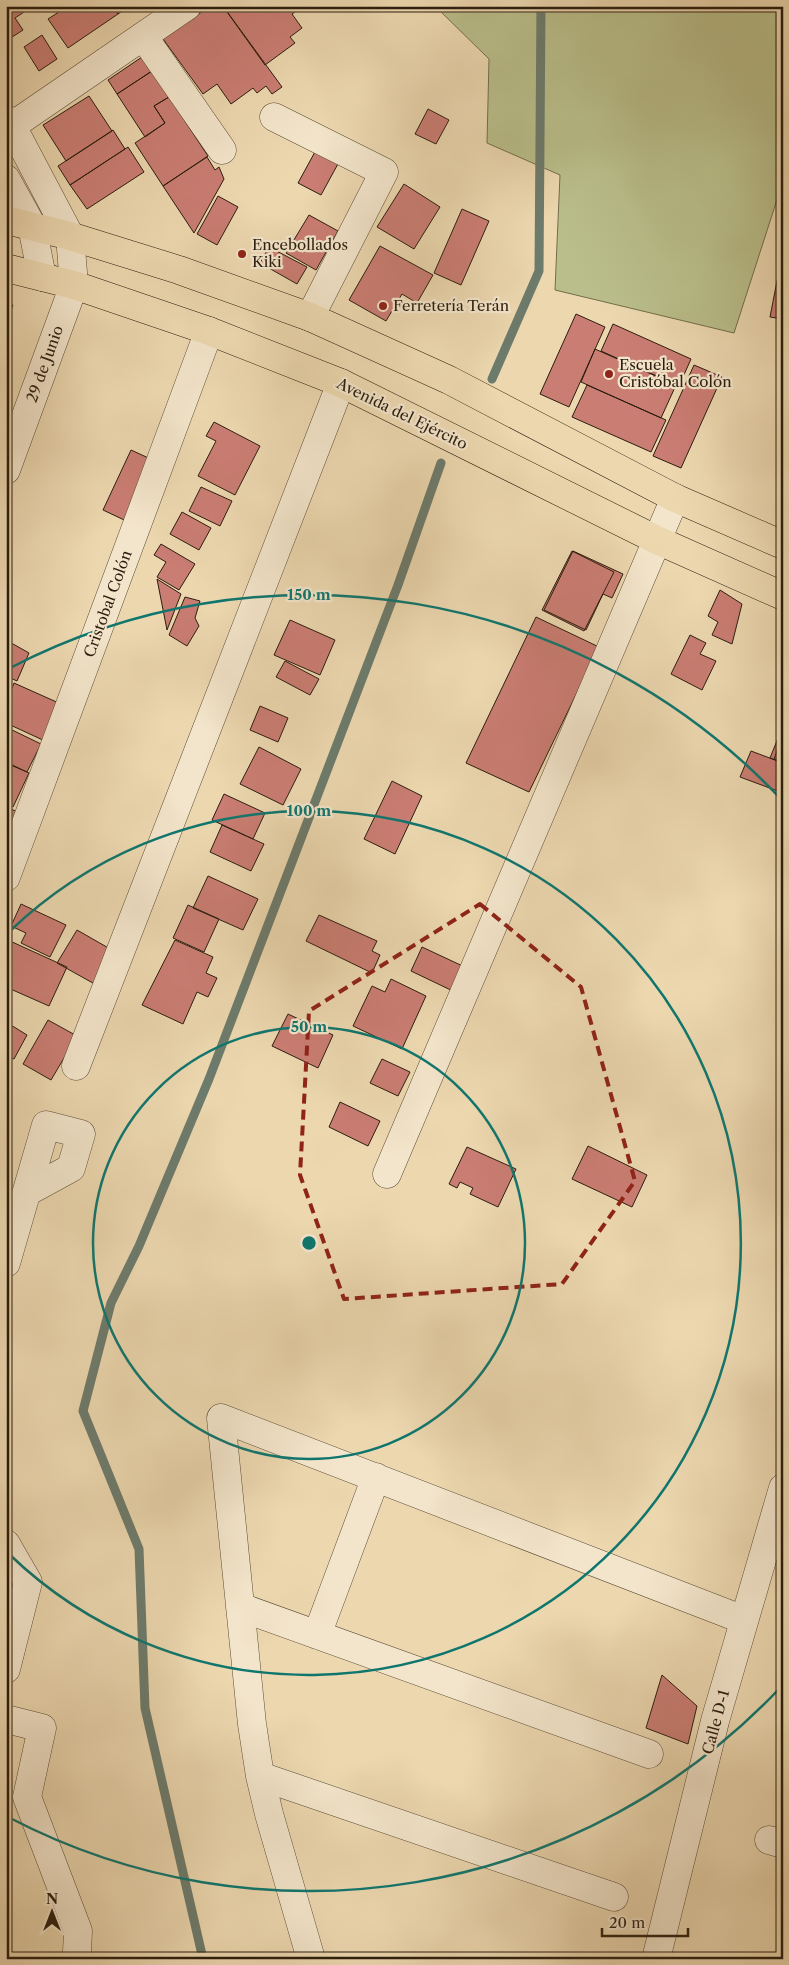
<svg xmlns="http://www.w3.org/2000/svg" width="789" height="1965" font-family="'Libre Caslon Text',serif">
<rect width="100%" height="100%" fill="#ecd7af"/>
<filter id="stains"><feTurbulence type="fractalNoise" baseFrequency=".004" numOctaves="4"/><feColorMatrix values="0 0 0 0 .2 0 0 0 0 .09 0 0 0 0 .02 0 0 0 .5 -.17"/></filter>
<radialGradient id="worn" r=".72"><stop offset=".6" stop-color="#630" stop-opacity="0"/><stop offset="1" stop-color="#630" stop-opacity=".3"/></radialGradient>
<path fill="#b9be8a" stroke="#726e4c" d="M435 6H783V181L734 333 555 290 560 175 487 143 489 59Z"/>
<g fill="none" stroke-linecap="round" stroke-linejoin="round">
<path stroke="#6d7b6c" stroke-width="9" d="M492 379 539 271 541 6
M203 1959 145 1708 139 1549 83 1411 111 1303 139 1246 209 1079 398 585 441 463"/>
</g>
<path fill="#ca7d73" stroke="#2b1d0e" d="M6 6H20L24 12 15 18 23 30 6 41Z
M68 6H113L118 14 68 48 48 19Z
M113 6H130L118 14Z
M210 6H223L282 87 272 94 266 86 257 93 253 88 231 104 217 84 203 94 163 39Z
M235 6H304L292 14 302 28 290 37 295 43 265 65 227 12Z
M42 35 57 59 39 71 24 47Z
M142 57 152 71 117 94 108 80Z
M152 71 169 97 154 106 165 123 145 137 117 94Z
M89 96 112 131 66 161 43 125Z
M169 97 208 156 163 186 135 143 165 123 154 106Z
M428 109 449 120 436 144 415 134Z
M113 130 125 149 70 185 58 166Z
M128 147 144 172 87 209 70 185Z
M316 150 339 162 321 195 298 183Z
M207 157 215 170 219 167 224 179 194 233 163 186Z
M404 184 440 207 414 249 377 227Z
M218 196 238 207 217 245 197 234Z
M462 209 489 221 461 285 434 273Z
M309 215 338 231 316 270 286 253Z
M380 246 433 275 417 303 402 294 386 321 349 300Z
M269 247 307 267 297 284 260 263Z
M783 250V319L770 317Z
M6 303 13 305 6 324Z
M576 314 605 327 569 407 540 394Z
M613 324 691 359 679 386 601 351Z
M595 349 676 385 661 418 581 382Z
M694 365 722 377 681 468 653 456Z
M587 385 666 420 651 452 572 417Z
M214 422 260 446 235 495 198 476 216 441 206 436Z
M131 450 166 466 139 527 103 510Z
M201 487 232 501 220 526 189 511Z
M182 512 211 528 199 550 170 534Z
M161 544 195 564 179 590 157 577 166 562 154 555Z
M572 551 614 572 584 631 542 610Z
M573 551 623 574 612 598 603 594 586 630 544 610Z
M157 579 181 594 167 630Z
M720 590 742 604 732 644 712 635 718 622 708 616Z
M185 597 200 601 195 618 199 626 187 646 169 635Z
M536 617 599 647 529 792 466 763Z
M290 620 335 640 320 675 274 655Z
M690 635 706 643 700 654 716 661 702 690 671 674Z
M6 640 29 653 17 681 6 676Z
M285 661 319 679 310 695 276 677Z
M14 683 61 704 45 741 6 723V704Z
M260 706 288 718 278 742 250 730Z
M783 726V763L770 758Z
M8 728 41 744 27 772 6 763V732Z
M783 735V763L774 759Z
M259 747 301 769 283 805 240 784Z
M751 751 783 763V793L740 777Z
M6 762 29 773 13 807 6 804Z
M392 781 422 796 395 854 364 839Z
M224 794 265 813 253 839 212 820Z
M6 807 25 815 6 847Z
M222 825 264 844 251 871 210 852Z
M208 876 258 899 243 930 193 908Z
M21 904 66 925 50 957 21 943 26 933 11 926Z
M188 905 219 919 204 952 173 938Z
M319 915 377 941 372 951 380 955 372 973 306 941Z
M77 930 119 954 100 987 57 963Z
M175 940 213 957 206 973 217 978 208 997 197 992 183 1024 142 1005Z
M10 941 67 967 49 1006 6 987V966L10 958 6 956V951Z
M422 947 469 969 457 993 411 971Z
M391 979 426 996 402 1049 353 1026 372 986 385 992Z
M288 1014 333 1035 318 1068 272 1046Z
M48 1020 77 1036 51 1080 23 1064Z
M6 1022 27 1035 14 1059 6 1056Z
M382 1059 410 1072 398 1096 370 1083Z
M340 1102 380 1121 368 1146 329 1127Z
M588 1146 647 1175 632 1207 572 1179Z
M467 1147 516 1169 498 1207 470 1194 473 1188 460 1182 457 1188 449 1184Z
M662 1675 697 1706 688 1744 646 1728Z"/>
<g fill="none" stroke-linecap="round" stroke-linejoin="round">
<defs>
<path id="minor" d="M143 36 222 150
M274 117 384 172 310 317
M6 119 12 126 70 236 74 285 6 470
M6 130 187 6
M6 179 32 226 42 277
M6 877 209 331
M76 1066 341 383
M387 1174 675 498
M6 1263 46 1125 81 1134 71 1168 27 1192
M6 1544 28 1582 6 1669
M240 1607 649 1754
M317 1635 376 1477
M6 1719 42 1728 27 1797 78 1931 77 1952 79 1959
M260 1776 614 1897
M769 1840 783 1844
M311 1959 269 1814 260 1776 252 1724 221 1418 744 1620
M656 1959 715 1721 783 1488"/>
<path id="major" d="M6 220 70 236 179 270 310 317 449 380 675 498 783 545
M6 268 74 285 209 331 341 383 657 540 783 596"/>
</defs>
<use href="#minor" stroke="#5b4c36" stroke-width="29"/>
<use href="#major" stroke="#2b1d0e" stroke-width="29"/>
<use href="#minor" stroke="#f3e5cb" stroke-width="28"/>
<use href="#major" stroke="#ecd7af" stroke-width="28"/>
</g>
<path fill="none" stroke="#8f2418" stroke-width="4" stroke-dasharray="10 6" stroke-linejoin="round" d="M480 904 581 987 635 1181 562 1284 344 1299 300 1175 309 1011Z"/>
<g fill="none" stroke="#0f766e" stroke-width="2.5">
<circle cx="309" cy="1243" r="216"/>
<path d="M9 932A432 432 0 1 1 9 1554"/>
<path d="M779 1689A648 648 0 0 1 10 1818M10 668A648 648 0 0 1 779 797"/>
</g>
<g fill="#8f2418" stroke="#f3e5cb" stroke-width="2">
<circle cx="242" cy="254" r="5"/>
<circle cx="383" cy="306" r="5"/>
<circle cx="609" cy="374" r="5"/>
</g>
<g text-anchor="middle" stroke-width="4.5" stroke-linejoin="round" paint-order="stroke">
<g font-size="15" fill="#2b1d0e" stroke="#f3e5cb" text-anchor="start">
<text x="252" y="250">Encebollados<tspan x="252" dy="17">Kiki</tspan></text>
<text x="393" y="311">Ferretería Terán</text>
<text x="619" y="370">Escuela<tspan x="619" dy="17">Cristóbal Colón</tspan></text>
</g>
<g font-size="15" fill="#2b1d0e" stroke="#f3e5cb">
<text transform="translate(45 364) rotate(-70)" y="5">29 de Junio</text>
<text transform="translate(402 414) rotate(26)" y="5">Avenida del Ejército</text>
<text transform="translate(108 604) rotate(-70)" y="5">Cristobal Colón</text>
<text transform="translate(716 1722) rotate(-75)" y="5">Calle D-1</text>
</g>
</g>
<circle cx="309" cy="1243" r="8" fill="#0f766e" stroke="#f3e5cb" stroke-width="2.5"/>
<g font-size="15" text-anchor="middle" font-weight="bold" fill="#0f766e" stroke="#f3e5cb" stroke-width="4.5" stroke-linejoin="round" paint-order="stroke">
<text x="309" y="600">150 m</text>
<text x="309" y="816">100 m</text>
<text x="309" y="1032">50 m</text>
</g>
<rect width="789" height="1965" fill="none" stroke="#ecd7af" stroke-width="25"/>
<rect x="8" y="8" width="774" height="1950" fill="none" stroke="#2b1d0e" stroke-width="2.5"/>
<rect x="12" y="12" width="764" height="1940" fill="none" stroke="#2b1d0e"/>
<g transform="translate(52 1912)" stroke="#f3e5cb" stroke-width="4" paint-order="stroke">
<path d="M0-4L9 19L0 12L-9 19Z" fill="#2b1d0e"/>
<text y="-8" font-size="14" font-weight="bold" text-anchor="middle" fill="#2b1d0e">N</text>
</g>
<path d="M602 1928v8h86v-8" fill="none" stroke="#2b1d0e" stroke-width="2.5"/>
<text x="609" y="1928" font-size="15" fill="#2b1d0e" stroke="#f3e5cb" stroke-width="4" paint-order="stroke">20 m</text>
<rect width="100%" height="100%" filter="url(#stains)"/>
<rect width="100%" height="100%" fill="url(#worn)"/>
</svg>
